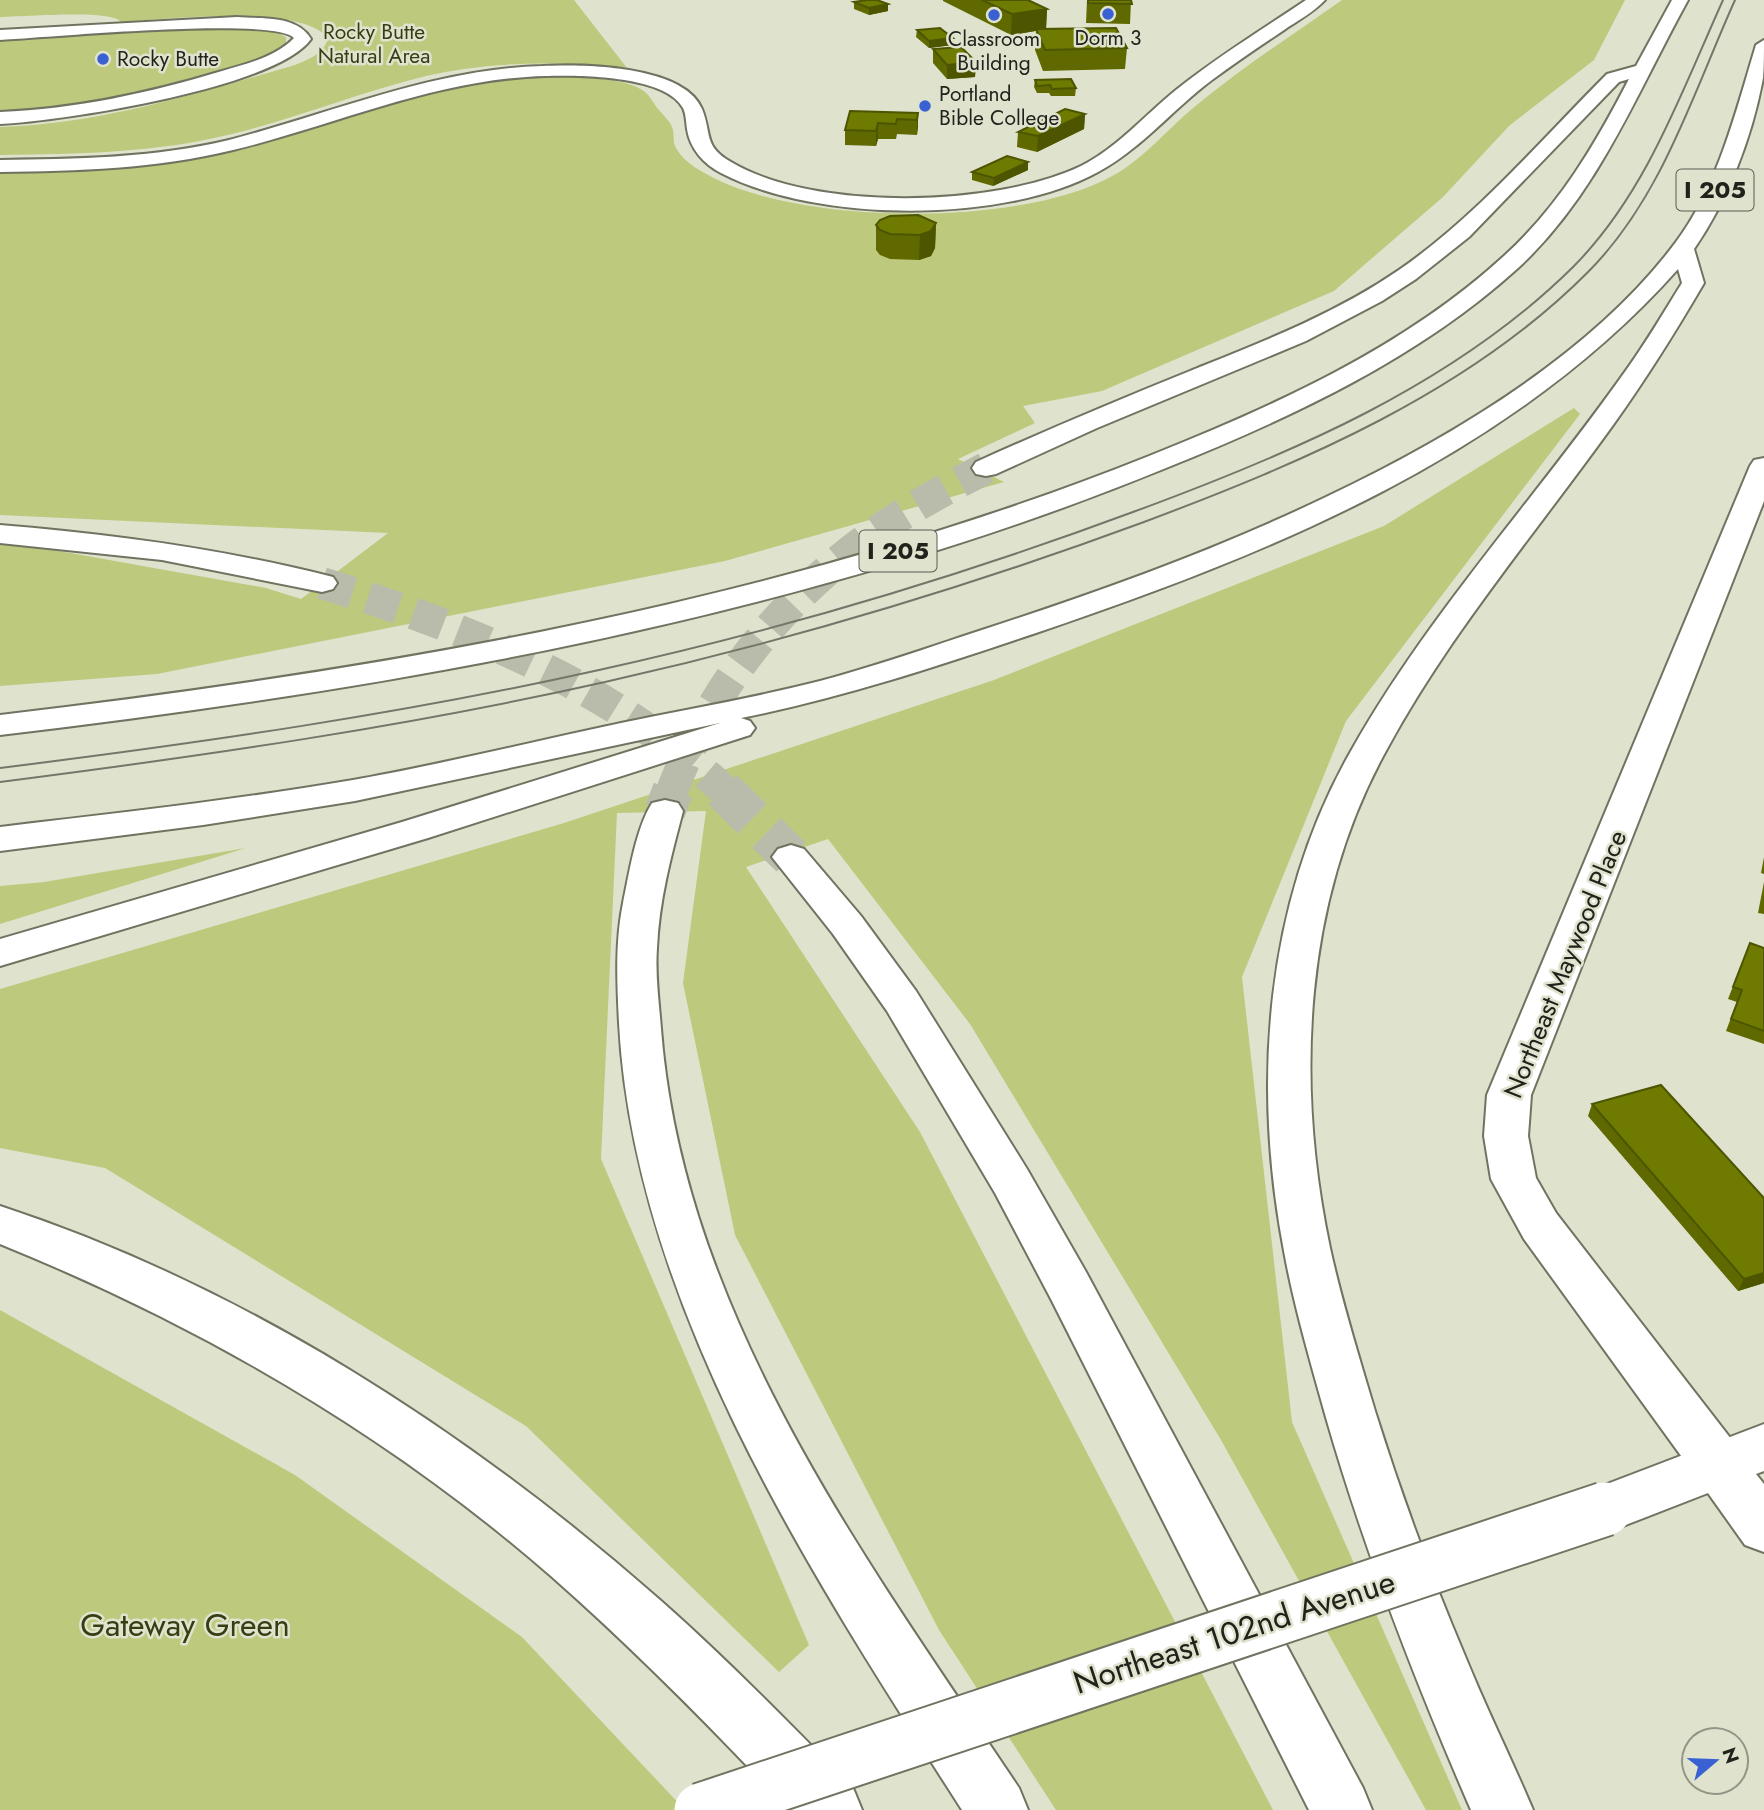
<svg xmlns="http://www.w3.org/2000/svg" width="1764" height="1810" font-family="Jost,sans-serif">
<rect width="100%" height="100%" fill="#dfe3ce"/>
<path fill="#bdc97d" d="M0 0H574L627 68C560 61 492 61 426 76 360 92 298 118 232 134 156 153 78 154 0 155V127C102 124 198 93 295 65 309 59 324 54 328 38 299 3 165 20 121 22 112 9 21 17 0 17Z
M1342 0H1625L1594 60 1509 126 1443 197 1334 291 1102 391 1023 406 1035 423 958 459 1004 482 725 561 157 674 0 686V544H20L266 588 301 599 388 533 0 515V172C79 170 158 168 235 151 338 127 436 77 543 77 568 77 626 76 645 92 650 96 654 104 658 109 662 114 670 121 672 127 675 134 672 141 676 148 684 163 702 172 716 179 809 225 1023 227 1114 175 1145 158 1170 126 1198 104 1244 66 1294 34 1342 0Z
M218 26 271 30 286 37V47L263 58 143 92 94 104 0 114V40Z
M1574 408 1580 414 1346 721 1242 977 1292 1422 1462 1810H1426L1221 1440 970 1024 828 839 746 867 920 1132 1273 1810H1056L939 1630 735 1235 683 983 706 811 617 813 601 1159 809 1645 779 1672 526 1426 105 1168 0 1148V989L564 823 994 680 1384 526Z
M246 848 0 924V886L44 882Z
M0 1310 295 1475 522 1637 685 1810H0Z"/>
<g fill="none" stroke-linecap="round" stroke-linejoin="round">
<path stroke="#b9bcaa" stroke-width="32" stroke-dasharray="32 16" stroke-linecap="butt" d="M322 583C470 629 610 685 725 791
M672 791C713 682 789 591 885 526 917 504 952 486 986 468"/>
<path stroke="#b9bcaa" stroke-width="41" stroke-dasharray="41 20" stroke-linecap="butt" d="M723 790 791 857
M665 811 673 790"/>
<defs>
<path id="minor" d="M1306 0H1325C1314 12 1297 21 1284 30 1260 46 1235 63 1212 80 1173 109 1141 149 1098 172 1004 224 817 223 721 173 704 164 690 149 687 129 686 122 686 114 683 108 665 75 577 75 545 76 435 79 337 125 233 150 156 169 78 171 0 172V160C76 159 154 158 229 140 333 113 433 69 542 66 582 64 684 65 702 109 712 134 703 146 731 162 815 212 995 207 1081 166 1117 148 1145 115 1176 90 1217 57 1263 29 1306 0Z
M237 17C262 19 297 15 311 39 276 88 63 121 0 124V112C76 109 149 93 222 71 246 64 276 57 294 38 274 16 43 38 0 40V30Z
M1764 458V501L1531 1095 1528 1136 1536 1178 1556 1213 1738 1448 1745 1465 1738 1482 1719 1488 1700 1482 1524 1239 1491 1179 1484 1136 1487 1095 1750 466 1754 460Z"/>
<path id="major" d="M1764 1424V1471L1756 1474 1764 1484V1552L1745 1545 1708 1493 1605 1533 1586 1526 1578 1509 1586 1492Z"/>
<path id="highway" d="M1672 0H1688C1636 94 1598 194 1518 268 1418 359 1290 418 1166 468 800 618 391 689 0 735V715C389 669 784 602 1149 456 1274 406 1404 348 1504 256 1559 206 1595 145 1629 79L1619 82 1469 237 1416 279 1382 301 1306 341 1097 428 996 474 986 476 976 474 972 468 976 462C1047 430 1118 400 1190 371 1262 342 1335 314 1399 270 1477 216 1540 141 1607 74L1636 66Z
M1764 40C1764 52 1764 66 1763 78 1752 137 1728 200 1694 249L1704 283C1676 331 1646 379 1613 425 1537 531 1450 633 1387 749 1303 900 1295 1082 1330 1248 1342 1303 1359 1357 1375 1411 1401 1494 1431 1576 1465 1656 1486 1708 1511 1758 1533 1810H1471C1415 1681 1364 1550 1325 1414 1310 1360 1294 1306 1284 1251 1252 1083 1265 902 1351 751 1428 614 1537 497 1627 369 1647 341 1664 312 1682 283L1678 269C1511 457 1269 554 1036 633 938 666 842 698 741 718L750 721 755 728 750 735 428 838 0 966V939L402 822 720 723 355 801 203 825 0 851V827C118 813 236 800 353 780 443 764 532 742 621 723 687 709 754 698 820 681 876 666 930 647 985 629 1101 591 1216 550 1326 497 1450 438 1593 354 1676 242 1718 186 1736 111 1756 45Z
M0 525C112 534 223 549 333 577L337 583 333 589 322 592 162 560 0 543Z
M665 800 678 803 683 811C671 856 659 901 657 948 655 975 659 1002 661 1029 683 1314 865 1558 1019 1788L1028 1810H962C813 1577 634 1306 619 1023 617 982 615 943 623 903 629 874 636 828 652 803Z
M791 845 804 849 861 916 916 991 1027 1169 1086 1272 1363 1788 1372 1810H1309L1051 1299 995 1193 887 1011 833 934 772 857 778 849Z
M0 1206C244 1286 468 1431 660 1600 727 1659 790 1724 853 1788L862 1810H789C713 1729 635 1650 551 1576 388 1434 200 1325 0 1244Z"/>
</defs>
<use href="#minor" stroke="#6f7360" stroke-width="4"/>
<use href="#major" stroke="#6f7360" stroke-width="4"/>
<use href="#highway" stroke="#6f7360" stroke-width="4"/>
<use href="#minor" fill="#fff" fill-rule="evenodd"/>
<use href="#major" fill="#fff" fill-rule="evenodd"/>
<use href="#highway" fill="#fff" fill-rule="evenodd"/>
<path stroke="#747669" stroke-width="2" d="M0 768C201 743 401 714 599 670 780 630 958 577 1133 512 1288 455 1453 386 1573 267 1646 194 1681 93 1723 0
M0 782C203 756 405 727 605 682 788 641 968 587 1144 522 1301 463 1468 393 1588 272 1662 198 1693 93 1735 0"/>
<defs>
<path id="major-bridge" d="M701 1810 1605 1509"/>
</defs>
<use href="#major-bridge" stroke="#6f7360" stroke-width="57" stroke-linecap="butt"/>
<use href="#major-bridge" stroke="#fff" stroke-width="53"/>
</g>
<path fill="#5f6900" d="M943 0H1028L1047 9 1046 29 1127 48 1125 69 1043 71 1035 50 1036 31 1011 35 943 1Z
M1087 0H1131L1130 24 1086 23Z
M854 2 888 11 869 15 854 9Z
M917 30 953 38V45L929 48 916 37Z
M933 49 976 62 975 77 947 79 933 63Z
M1035 80 1076 88 1075 96H1051L1049 93H1037L1034 87Z
M918 113 917 135 897 134 896 139H878L876 146 845 145V130Z
M1085 114 1084 129 1037 152 1017 147 1018 132 1030 126V123Z
M1028 162V170L993 186 972 180V172Z
M936 223 935 248 931 256 919 260 890 259 880 255 876 250V225Z
M1764 857V874L1761 873Z
M1764 882V914L1758 913Z
M1750 943 1764 948V1044L1726 1031 1737 1002 1728 999Z
M1592 1104 1764 1283 1738 1291 1588 1116Z"/>
<path fill="#4d5500" d="M888 4V11L869 15V8Z
M1047 9 1046 29 1011 35 1012 14Z
M953 38V45L929 48V41Z
M976 62 975 77 947 79V65Z
M918 113V128L917 135V120Z
M1085 114 1084 129 1037 152 1038 136Z
M878 123V139L876 146V131Z
M1028 162V170L993 186 994 178Z
M936 223 935 248 931 256 919 260 920 235Z
M1764 1273V1283L1738 1291 1744 1279Z"/>
<path fill="#6e7a00" stroke="#4d5500" stroke-width="2" d="M867 0H877L888 4 869 8 854 2Z
M982 0H1028L1047 9 1012 14Z
M1088 0H1131L1132 4 1088 3Z
M940 28 953 38 929 41 917 30Z
M1116 28 1127 48 1045 50 1036 29Z
M961 47 976 62 947 65 933 49Z
M1071 79 1076 88 1052 89 1050 85 1037 86 1035 80Z
M1065 109 1085 114 1038 136 1018 132 1034 124 1030 123 1036 120 1041 121Z
M850 111 918 113 917 120 897 119 896 124 878 123 876 131 845 130Z
M1007 156 1028 162 994 178 972 172Z
M918 215 936 223 931 231 920 235 890 234 880 230 876 225 880 220 890 216Z
M1750 943 1764 948V1031L1731 1019 1742 990 1733 987Z
M1661 1085 1764 1198V1273L1744 1279 1592 1104Z"/>
<g fill="#3a61d2" stroke="#dfe3ce" stroke-width="2.5">
<circle cx="1108" cy="14" r="7"/>
<circle cx="994" cy="15" r="7"/>
<circle cx="103" cy="59" r="7"/>
<circle cx="925" cy="106" r="7"/>
</g>
<g text-anchor="middle" stroke-width="5" stroke-linejoin="round" paint-order="stroke">
<g font-size="21" fill="#373d13" stroke="#dfe3ce">
<text x="374" y="39">Rocky Butte<tspan x="374" dy="24">Natural Area</tspan></text>
</g>
<g font-size="21" fill="#21221b" stroke="#dfe3ce">
<text x="1108" y="45">Dorm 3</text>
<text x="994" y="46">Classroom<tspan x="994" dy="24">Building</tspan></text>
<text x="117" y="66" text-anchor="start">Rocky Butte</text>
<text x="939" y="101" text-anchor="start">Portland<tspan x="939" dy="24">Bible College</tspan></text>
</g>
<g fill="#dfe3ce" stroke="#5a5c51" stroke-width="2">
<rect x="1676.5" y="169.5" width="77" height="41" rx="5"/>
<rect x="859.5" y="530.5" width="77" height="41" rx="5"/>
</g>
<g font-size="24" font-weight="bold" fill="#21221b">
<text x="1715" y="198">I 205</text>
<text x="898" y="559">I 205</text>
</g>
<g font-size="26" fill="#21221b" stroke="#dfe3ce">
<text transform="translate(1565 964) rotate(-68)" y="9">Northeast Maywood Place</text>
</g>
<g font-size="32" fill="#373d13" stroke="#dfe3ce">
<text x="185" y="1636">Gateway Green</text>
</g>
<g font-size="32" fill="#21221b" stroke="#dfe3ce">
<text transform="translate(1234 1632) rotate(-18)" y="11">Northeast 102nd Avenue</text>
</g>
</g>
<g transform="translate(1715 1761) rotate(71)"><circle r="33" fill="#dfe3ce" stroke="#939686" stroke-width="2"/>
<path d="M0-5L12 26L0 18L-12 26Z" fill="#3a61d2"/>
<text y="-10" font-size="19" font-weight="bold" text-anchor="middle" fill="#21221b">N</text>
</g>
</svg>
